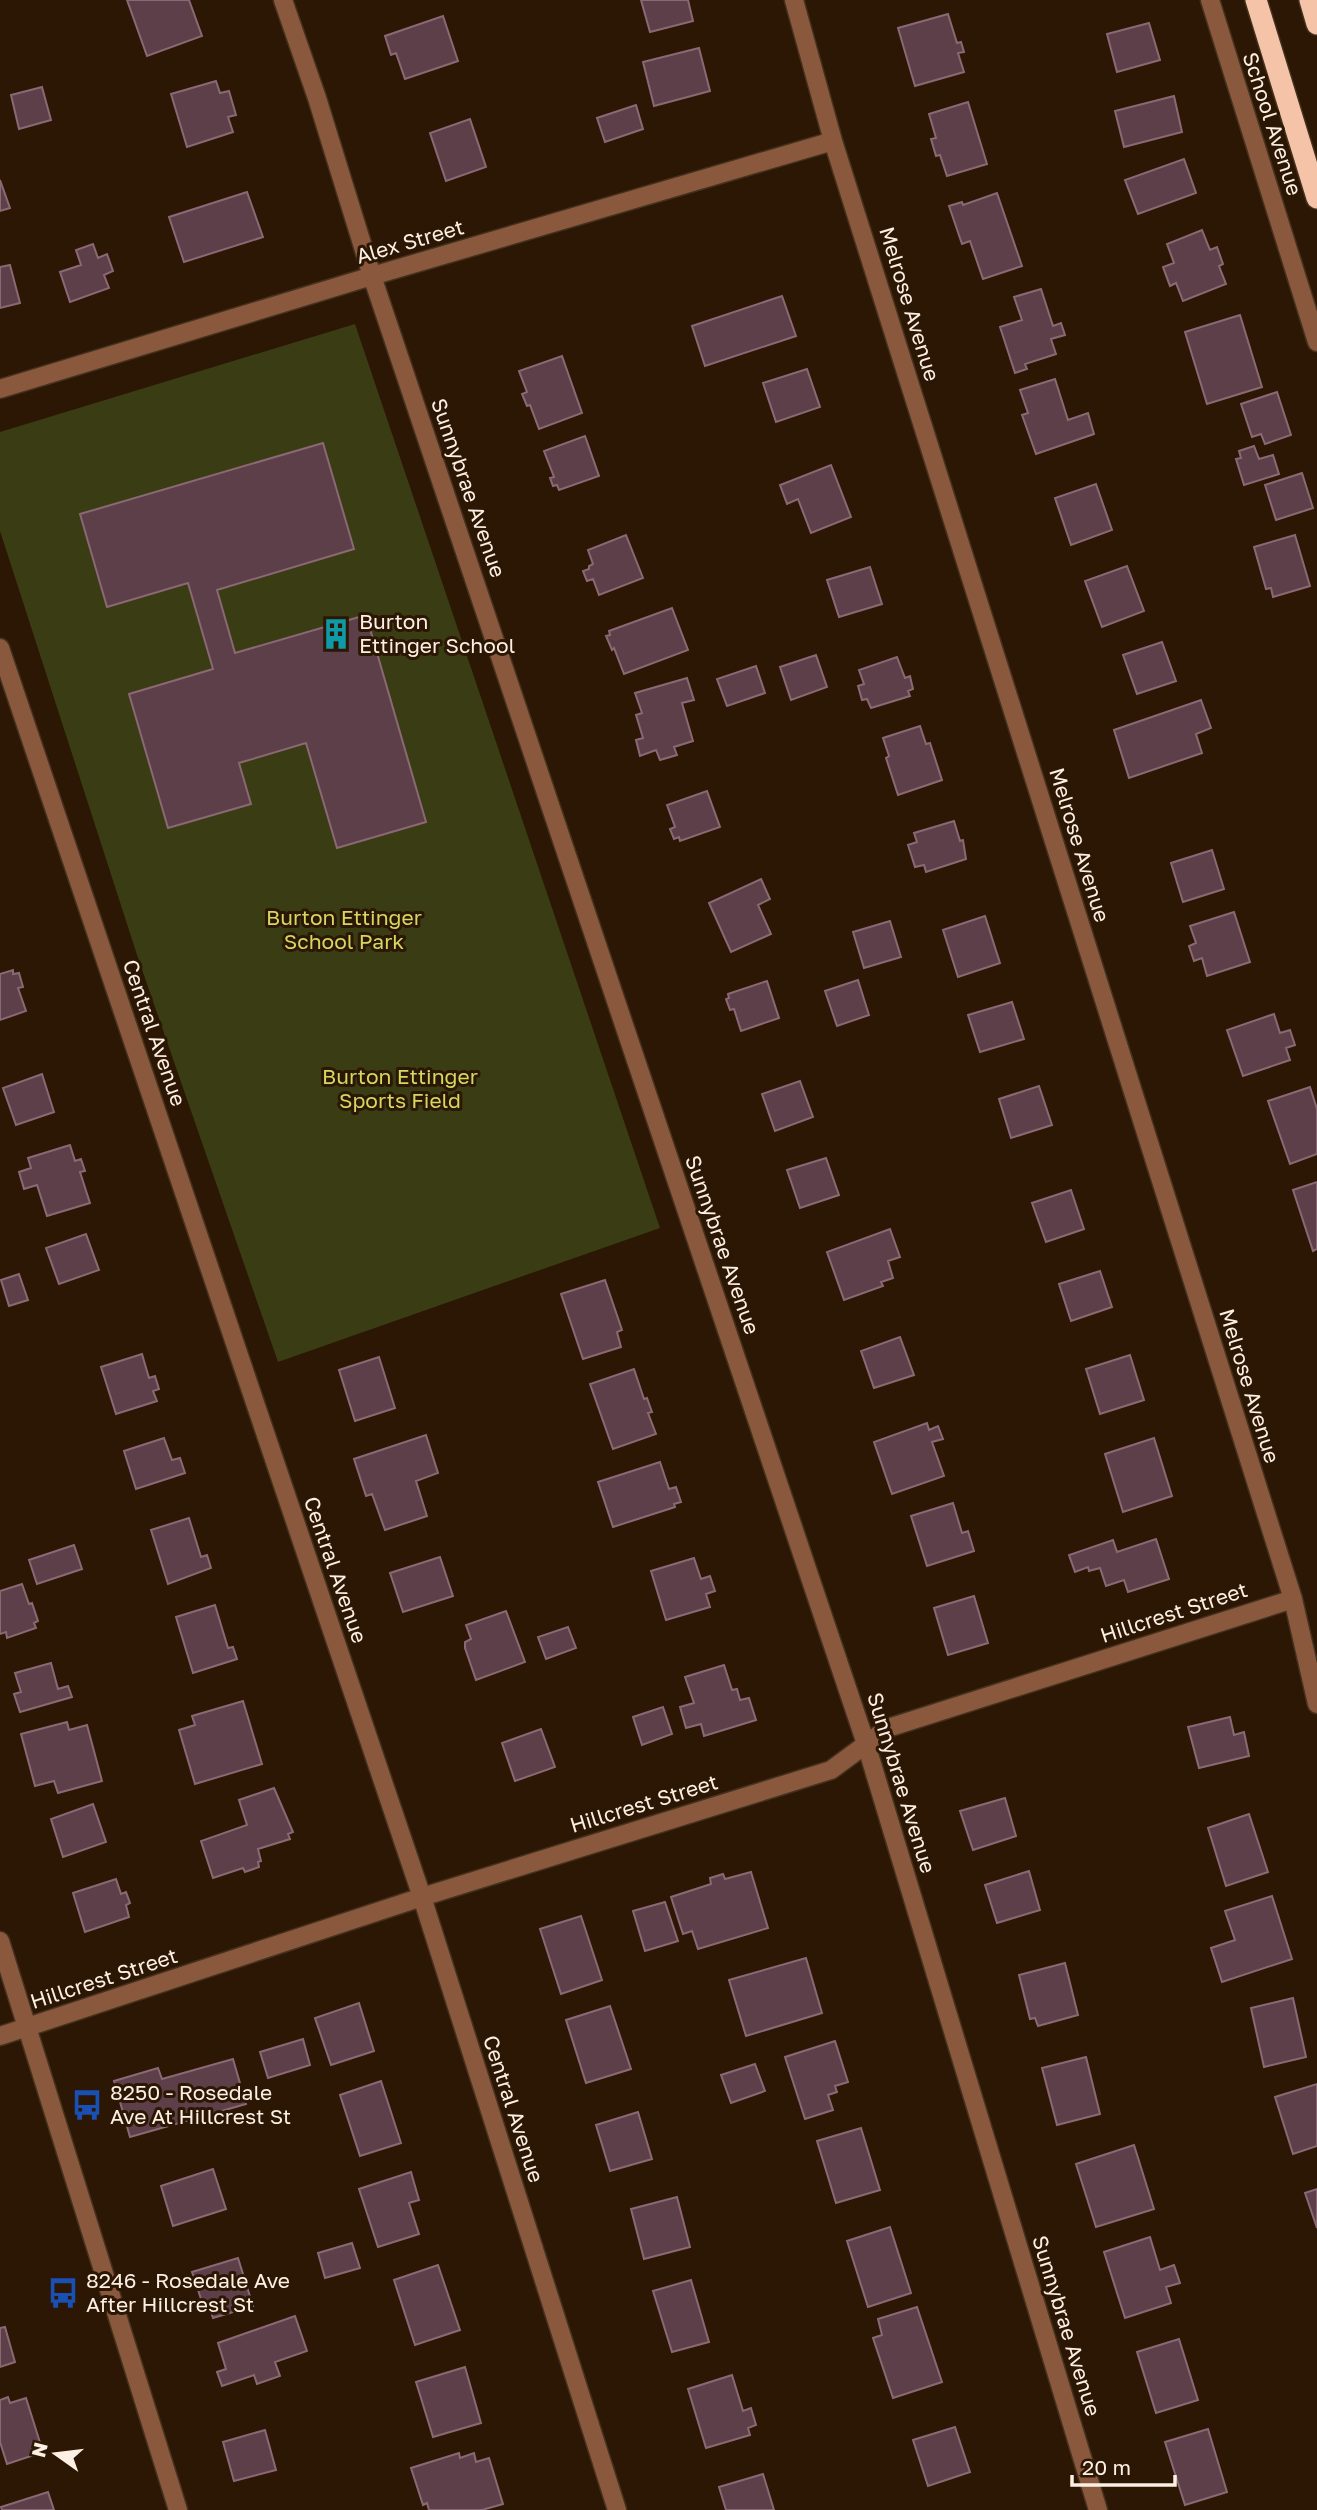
<svg xmlns="http://www.w3.org/2000/svg" width="1317" height="2510" font-family="'Golos Text',sans-serif">
<rect width="100%" height="100%" fill="#2b1703"/>
<path fill="#3a3c14" d="M355 324 660 1228 278 1362 138 958 0 531V432Z"/>
<path fill="#5d3f4a" stroke="#8a6874" stroke-width="2" d="M127 0H189L202 36 147 56Z
M641 0H688L693 21 650 32Z
M948 14 957 43 961 42 964 52 958 53 964 72 915 86 898 28Z
M443 16 458 61 405 79 396 53 391 55 385 36Z
M1149 23 1160 60 1117 72 1107 34Z
M699 48 710 91 654 106 643 62Z
M216 81 220 93 229 91 236 115 228 117 233 132 187 147 171 94Z
M42 87 51 120 19 129 11 95Z
M1174 96 1182 132 1124 147 1115 111Z
M968 102 987 164 947 176 940 155 936 156 931 139 936 138 929 114Z
M636 105 643 129 605 142 597 118Z
M470 119 486 167 446 181 430 133Z
M1184 159 1196 193 1138 214 1125 180Z
M0 180 10 208 0 211Z
M247 192 263 237 184 262 169 217Z
M997 193 1022 266 983 279 970 241 962 244 949 206 962 202 963 205Z
M1202 230 1210 250 1217 247 1223 264 1219 266 1226 284 1183 301 1176 283 1170 286 1163 267 1174 263 1167 244Z
M93 244 98 258 107 254 113 271 104 275 109 288 70 302 60 272 81 265 76 250Z
M10 265 20 303 0 308V267Z
M1041 289 1053 326 1061 323 1065 335 1051 339 1056 354 1025 364 1027 369 1015 373 1000 327 1022 320 1014 297Z
M782 296 796 336 705 366 692 326Z
M1240 315 1262 387 1207 404 1185 332Z
M562 356 582 413 539 429 530 405 527 406 522 394 527 392 519 371Z
M807 369 820 407 776 422 763 383Z
M1055 379 1068 420 1088 413 1094 434 1036 454 1022 415 1028 413 1020 390Z
M1277 392 1291 435 1265 444 1261 434 1252 437 1241 404Z
M585 436 599 476 559 490 557 485 553 486 550 478 554 477 544 451Z
M323 443 354 549 217 590 235 653 366 615 426 822 337 848 306 743 239 763 251 804 168 828 129 694 213 669 188 583 107 607 80 514Z
M1254 446 1259 459 1273 455 1279 474 1244 485 1236 459 1241 458 1239 451Z
M831 465 851 517 811 533 798 499 787 504 780 485Z
M1302 473 1313 508 1276 520 1265 485Z
M1096 484 1112 530 1071 545 1055 498Z
M626 535 643 578 599 595 593 579 587 581 583 571 589 569V566L593 564 588 550Z
M1295 535 1310 586 1273 597 1271 588 1266 589 1254 547Z
M1127 566 1144 611 1102 627 1085 581Z
M870 567 882 604 839 617 827 580Z
M672 608 688 650 624 674 614 648 612 650 606 636 610 635 609 631Z
M1162 642 1176 681 1137 694 1123 655Z
M816 655 827 687 791 700 780 667Z
M897 657 905 678 910 676 913 689 908 691 910 696 871 708 867 699 862 700 858 686 864 684 859 670Z
M756 666 765 693 727 706 717 679Z
M687 678 694 700 682 703 693 741 674 747 677 755 660 760 656 750 640 756 636 740 643 738 636 715 642 713 635 693Z
M1201 700 1211 728 1196 734 1202 753 1129 778 1114 730Z
M920 726 926 744 930 743 942 780 898 795 886 758 889 756 883 738Z
M707 791 720 827 680 841 679 837 674 839 670 829 675 827 667 805Z
M954 821 960 841 963 840 966 859 926 872 924 865 915 867 908 845 917 842 914 833Z
M1212 850 1224 889 1183 902 1171 863Z
M761 879 770 899 758 905 771 934 731 952 709 903Z
M1234 912 1250 962 1207 976 1202 958 1194 961 1189 946 1196 943 1190 926Z
M985 916 1000 963 958 977 943 930Z
M890 921 901 957 864 968 853 932Z
M13 970V974L19 973 23 987 18 988 26 1011 0 1020V974Z
M858 980 869 1015 837 1026 825 991Z
M767 981 779 1018 741 1031 734 1009 730 1010 726 999 729 998 728 994Z
M1012 1002 1024 1039 980 1052 968 1015Z
M1274 1014 1280 1033 1290 1030 1295 1045 1286 1048 1290 1060 1243 1076 1227 1030Z
M42 1074 54 1112 16 1125 3 1088Z
M800 1081 813 1117 775 1131 762 1094Z
M1039 1086 1052 1125 1011 1138 999 1099Z
M1310 1087 1317 1109V1154L1290 1164 1268 1101Z
M70 1145 75 1161 81 1159 85 1171 80 1172 90 1203 47 1216 37 1185 24 1189 19 1172 31 1168 28 1158Z
M826 1158 839 1195 800 1208 787 1170Z
M1317 1182V1249L1313 1251 1293 1190Z
M1071 1190 1084 1229 1046 1242 1032 1203Z
M890 1229 900 1257 888 1261 893 1278 881 1282 883 1286 844 1300 827 1252Z
M86 1234 99 1270 59 1284 46 1248Z
M1100 1271 1112 1307 1071 1321 1059 1284Z
M19 1274 28 1300 9 1306 1 1280Z
M605 1280 622 1330 617 1332 621 1347 583 1359 561 1294Z
M900 1337 914 1375 874 1388 861 1351Z
M142 1354 149 1378 155 1376 159 1389 153 1391 157 1401 116 1414 101 1367Z
M1130 1355 1144 1400 1100 1414 1086 1369Z
M379 1357 395 1408 355 1421 339 1370Z
M634 1369 644 1399 647 1398 652 1412 648 1413 656 1434 613 1449 590 1384Z
M927 1423 929 1430 938 1426 943 1439 932 1442 944 1476 892 1494 874 1442Z
M426 1435 438 1473 416 1481 427 1516 385 1530 372 1494 366 1496 354 1459Z
M164 1438 172 1460 180 1458 185 1473 136 1489 124 1451Z
M1154 1438 1172 1496 1123 1512 1105 1454Z
M660 1462 669 1489 676 1487 681 1502 674 1504 675 1507 613 1527 598 1482Z
M953 1503 962 1533 968 1531 974 1551 927 1566 911 1516Z
M189 1518 201 1557 207 1555 211 1568 168 1584 151 1530Z
M1156 1539 1169 1579 1128 1592 1124 1580 1106 1586 1100 1568 1089 1571 1088 1567 1075 1572 1069 1555 1113 1540 1117 1552Z
M74 1545 82 1569 37 1584 29 1560Z
M440 1557 453 1596 403 1612 390 1573Z
M694 1558 701 1579 710 1576 715 1591 706 1594 710 1607 666 1620 651 1571Z
M22 1584 29 1604 32 1603 38 1621 34 1623 36 1628 7 1638 6 1632 0 1634V1591Z
M974 1596 988 1643 948 1655 934 1608Z
M215 1605 228 1648 233 1647 237 1659 193 1673 176 1617Z
M506 1611 525 1662 476 1680 465 1648V1642L471 1639 466 1625Z
M568 1627 576 1648 546 1659 538 1637Z
M51 1663 58 1689 68 1686 72 1697 20 1712 14 1694 21 1692 15 1673Z
M724 1665 732 1690 737 1689 740 1700 749 1698 756 1720 704 1736 701 1724 686 1728 680 1707 694 1703 685 1677Z
M243 1701 262 1764 195 1784 179 1730 195 1725 192 1716Z
M663 1707 672 1734 642 1745 633 1717Z
M1230 1717 1234 1735 1244 1732 1249 1756 1199 1768 1188 1727Z
M67 1722 69 1730 87 1725 102 1781 58 1793 54 1781 35 1786 21 1734Z
M541 1729 555 1767 515 1781 502 1743Z
M274 1788 293 1832 288 1834 290 1839 258 1849 261 1861 258 1862 259 1867 245 1872 243 1868 213 1878 201 1841 247 1825 239 1800Z
M1005 1798 1016 1836 973 1850 960 1811Z
M93 1804 106 1842 63 1857 51 1819Z
M1249 1814 1268 1872 1226 1886 1208 1828Z
M1029 1871 1040 1910 997 1923 985 1885Z
M751 1872 768 1928 698 1949 692 1931 683 1934 671 1897 711 1884 710 1878 723 1874 725 1879Z
M116 1879 121 1894 126 1892 130 1903 126 1905 129 1917 85 1932 73 1893Z
M1272 1896 1292 1959 1222 1982 1211 1948 1235 1940 1225 1911Z
M665 1902 678 1941 645 1951 633 1911Z
M581 1916 602 1980 561 1994 540 1929Z
M806 1958 822 2013 746 2036 729 1980Z
M1065 1963 1078 2015 1038 2026 1035 2018 1030 2019 1019 1975Z
M1293 1998 1306 2057 1264 2067 1251 2008Z
M359 2003 374 2051 331 2065 315 2018Z
M610 2006 631 2069 586 2083 566 2020Z
M303 2039 310 2065 268 2078 260 2052Z
M835 2041 848 2082 835 2086 837 2092 828 2095 833 2110 805 2119 785 2057Z
M1086 2057 1100 2114 1057 2125 1042 2068Z
M233 2059 246 2104 130 2137 114 2081 158 2068 162 2079Z
M755 2064 765 2091 731 2103 721 2075Z
M381 2081 401 2143 360 2156 340 2095Z
M1317 2084V2146L1293 2154 1275 2097Z
M638 2112 652 2159 610 2171 596 2125Z
M861 2128 880 2190 836 2203 817 2141Z
M1134 2145 1154 2209 1096 2227 1076 2164Z
M213 2169 226 2209 173 2226 161 2186Z
M411 2172 419 2200 409 2203 419 2234 378 2247 359 2189Z
M1317 2189V2228L1305 2193Z
M677 2197 690 2247 644 2259 631 2209Z
M890 2227 911 2293 868 2307 847 2241Z
M1150 2237 1160 2270 1174 2265 1180 2283 1166 2287 1171 2303 1125 2318 1104 2252Z
M352 2243 360 2268 325 2278 318 2253Z
M238 2258 253 2306 213 2318 209 2306 204 2308 192 2272Z
M438 2265 460 2330 415 2345 394 2280Z
M691 2280 709 2342 672 2352 653 2291Z
M917 2307 942 2382 893 2398 873 2338 882 2335 878 2319Z
M295 2316 307 2351 275 2362 280 2376 257 2384 254 2375 222 2386 217 2372 226 2369 218 2343Z
M5 2327 15 2362 0 2367V2328Z
M1179 2339 1198 2400 1156 2413 1137 2352Z
M465 2367 481 2423 433 2437 416 2382Z
M732 2375 743 2411 751 2408 756 2425 748 2428 750 2435 706 2448 688 2389Z
M8 2397 10 2403 26 2398 43 2452 7 2464 0 2442V2400Z
M955 2427 970 2472 928 2486 913 2440Z
M1208 2429 1227 2492 1185 2505 1165 2442Z
M265 2430 276 2470 234 2481 223 2442Z
M459 2453 460 2458 474 2453 476 2462 489 2458 503 2504 482 2510H429L427 2503 423 2505 411 2468Z
M763 2474 774 2510H726L719 2487Z
M48 2492 54 2510H2L1 2507Z"/>
<g fill="none" stroke-linecap="round" stroke-linejoin="round">
<defs>
<path id="street" d="M283 0 317 98 372 276 866 1744 1098 2510
M794 0 833 141 1293 1599 1317 1704
M1210 0 1317 342
M0 389 372 276 833 141
M0 648 422 1897 617 2510
M0 1941 178 2510
M0 2036 422 1897 831 1770 888 1728 1293 1599"/>
<path id="highway" d="M1256 0 1317 198
M1310 0 1317 24"/>
</defs>
<use href="#street" stroke="#44311e" stroke-width="21"/>
<use href="#highway" stroke="#44311e" stroke-width="24"/>
<use href="#street" stroke="#8a583c" stroke-width="18"/>
<use href="#highway" stroke="#f5c3a7" stroke-width="21"/>
</g>
<defs>
<symbol id="building-bare" viewBox="-9 -9 18 18"><path d="M-4-6H4V6H1V3H-1V6H-4ZM-2.5-4.3h1.7v1.8h-1.7ZM.8-4.3h1.7v1.8H.8ZM-2.5-1h1.7V.8h-1.7ZM.8-1h1.7V.8H.8Z" fill="#0f9aa8" stroke="#2b1703" stroke-width="2.5" paint-order="stroke"/></symbol>
<symbol id="bus-bare" viewBox="-9 -9 18 18"><path d="M-5-6H5V4H4V6H2V4H-2V6H-4V4H-5ZM-3.5-4V0h7V-4ZM-3.5 1.2v1.5H-2V1.2ZM2 1.2v1.5H3.5V1.2Z" fill="#1a4fb4" stroke="#2b1703" stroke-width="2.5" paint-order="stroke"/></symbol>
</defs>
<g fill-rule="evenodd">
<use href="#building-bare" x="314" y="612" width="44" height="44"/>
<use href="#bus-bare" x="65" y="2083" width="44" height="44"/>
<use href="#bus-bare" x="41" y="2271" width="44" height="44"/>
</g>
<g text-anchor="middle" stroke-width="6" stroke-linejoin="round" paint-order="stroke">
<g font-size="21" fill="#fdefe3" stroke="#2b1703">
<text transform="translate(1272 124) rotate(72)" y="7">School Avenue</text>
<text transform="translate(410 242) rotate(-16)" y="7">Alex Street</text>
<text transform="translate(909 304) rotate(73)" y="7">Melrose Avenue</text>
<text transform="translate(468 488) rotate(71)" y="7">Sunnybrae Avenue</text>
<text transform="translate(1079 845) rotate(73)" y="7">Melrose Avenue</text>
<text transform="translate(154 1033) rotate(71)" y="7">Central Avenue</text>
<text transform="translate(722 1245) rotate(71)" y="7">Sunnybrae Avenue</text>
<text transform="translate(1249 1386) rotate(73)" y="7">Melrose Avenue</text>
<text transform="translate(335 1570) rotate(71)" y="7">Central Avenue</text>
<text transform="translate(1174 1613) rotate(-18)" y="7">Hillcrest Street</text>
<text transform="translate(901 1783) rotate(73)" y="7">Sunnybrae Avenue</text>
<text transform="translate(644 1804) rotate(-17)" y="7">Hillcrest Street</text>
<text transform="translate(104 1979) rotate(-18)" y="7">Hillcrest Street</text>
<text transform="translate(513 2109) rotate(72)" y="7">Central Avenue</text>
<text transform="translate(1066 2326) rotate(73)" y="7">Sunnybrae Avenue</text>
</g>
<g font-size="21" fill="#fdefe3" stroke="#2b1703" text-anchor="start">
<text x="359" y="629">Burton<tspan x="359" dy="24">Ettinger School</tspan></text>
<text x="110" y="2100">8250 - Rosedale<tspan x="110" dy="24">Ave At Hillcrest St</tspan></text>
<text x="86" y="2288">8246 - Rosedale Ave<tspan x="86" dy="24">After Hillcrest St</tspan></text>
</g>
<g font-size="21" fill="#d2d861" stroke="#2b1703">
<text x="344" y="925">Burton Ettinger<tspan x="344" dy="24">School Park</tspan></text>
<text x="400" y="1084">Burton Ettinger<tspan x="400" dy="24">Sports Field</tspan></text>
</g>
</g>
<g transform="translate(56 2454) rotate(284)" stroke="#2b1703" stroke-width="5" paint-order="stroke">
<path d="M0-5L12 26L0 18L-12 26Z" fill="#fdefe3"/>
<text y="-10" font-size="19" font-weight="bold" text-anchor="middle" fill="#fdefe3">N</text>
</g>
<path d="M1072 2475v10h103v-10" fill="none" stroke="#fdefe3" stroke-width="3.5"/>
<text x="1082" y="2475" font-size="21" fill="#fdefe3" stroke="#2b1703" stroke-width="5" paint-order="stroke">20 m</text>
</svg>
